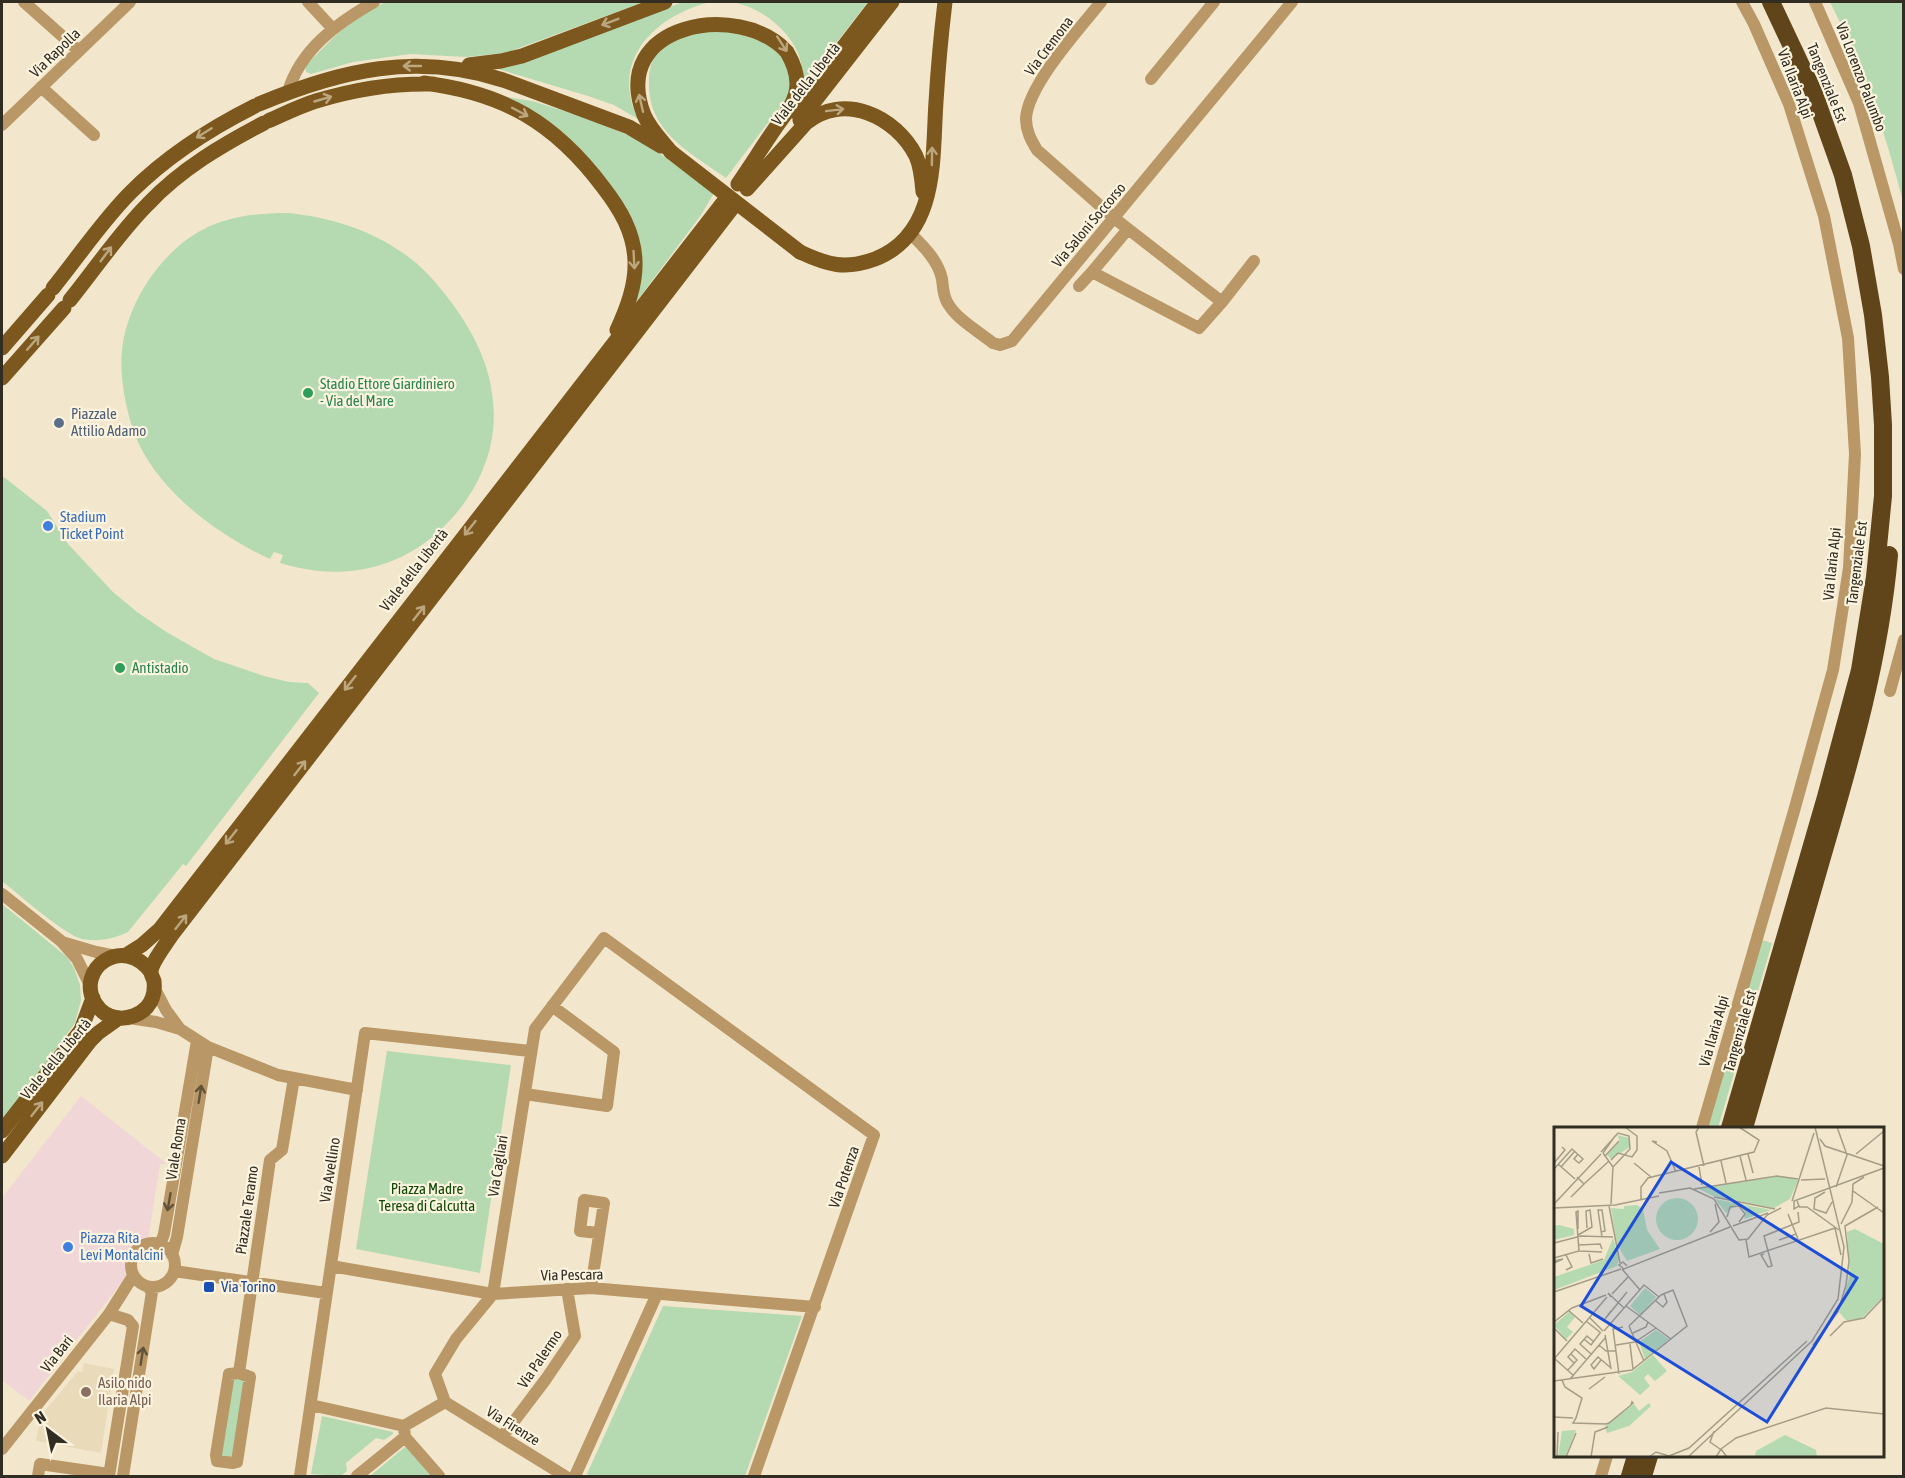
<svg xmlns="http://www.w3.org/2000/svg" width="1905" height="1478" font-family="'Asap Condensed',sans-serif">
<rect width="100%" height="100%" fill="#f2e7cc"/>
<path fill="#f1d6d8" d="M81 1096 167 1164H160L148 1239 137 1243 130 1251 126 1260V1277L29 1401 2 1380V1198Z"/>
<path fill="#e9dab9" d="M84 1363 114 1369 101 1453 36 1441 40 1419 43 1420 45 1411 78 1371 82 1372Z"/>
<path fill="#b5d9b0" d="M386 2H644L505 53 466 57 410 54 353 62 311 74 306 72 305 66 336 35 365 11Z
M683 2H710C655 16 609 60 638 119L614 105 588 96 495 68 513 66Z
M730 2H868L801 88C801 82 803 75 802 69 799 36 761 5 730 2Z
M1830 2H1903V202C1886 133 1862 65 1830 2Z
M713 18H728L752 25 779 48 792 82 789 95 726 178C688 151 646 131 649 78 649 68 653 55 661 48 673 38 698 27 713 18Z
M500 96 532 101 584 117 644 142 714 193 701 215 631 309C634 294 642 274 642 259 643 218 588 151 556 127 539 114 519 105 500 96Z
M288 213C328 217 369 229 403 253 420 264 435 281 448 298 478 337 498 380 493 431 490 458 478 485 462 506 417 565 351 585 280 563L283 555 274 552 270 559C220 536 163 495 139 444 127 418 119 378 122 350 127 303 161 251 204 229 229 216 260 213 288 213Z
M2 477 5 478 47 511 68 544 113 592 137 612 168 633 214 659 264 676 289 682 308 683 319 693 186 866 183 864 128 932C114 939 97 942 82 939 65 935 18 894 2 881Z
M2 904 67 957 74 968 80 985 81 1000 75 1023 2 1123Z
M1762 940 1772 943 1718 1128H1708Z
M387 1051 511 1065 480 1273 356 1249Z
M663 1306 802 1316 745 1476H591L587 1474Z
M233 1378 244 1380 234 1458 221 1456Z
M322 1416 393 1432V1434L384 1440 376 1438 346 1463 347 1471 341 1476 311 1474Z
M405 1447H407L431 1476H370Z"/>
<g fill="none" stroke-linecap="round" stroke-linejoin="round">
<path stroke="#b99766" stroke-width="12" d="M24 2 79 51
M308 2 333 29
M1101 2C1080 28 1027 86 1026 119 1026 131 1031 140 1037 150L1114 218 1222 302 1199 328 1092 272 1128 229
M1815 2 1859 103 1899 244 1904 269
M1151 79 1214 2
M41 87 94 135
M288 92C300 50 337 23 374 2
M2 125 130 2
M910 233C923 246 938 260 942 279 943 287 943 295 947 302 956 319 978 331 993 343L1000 345 1012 341 1292 2
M1079 286 1092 272
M1222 302 1254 261
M1890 691 1904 640
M2 894 61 941 77 959 91 987
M62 942 96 952 116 956
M154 987 166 1010 180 1029
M129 1018 156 1022 180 1029 208 1047 278 1075 357 1090
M525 1094 607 1106 614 1052 552 1006
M1702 1128 1794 811 1833 670 1849 568 1855 454 1848 338 1824 216 1789 104 1754 24 1742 2
M131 1265a22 22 0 1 1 44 0a22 22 0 1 1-44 0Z
M160 1245 164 1234 197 1041
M172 1255 177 1237 208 1047
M331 1266 493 1294 591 1288 815 1307
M174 1271 326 1293
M591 1288 604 1203 584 1200 580 1231 599 1233
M109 1314 128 1320 133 1326 109 1476
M239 1373 229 1374 216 1455 217 1461 233 1463 237 1462 250 1377 239 1373 270 1160 282 1150 294 1078
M445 1402 435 1374 456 1339 493 1294 535 1029 604 938 874 1135 754 1476
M445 1402 565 1476
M311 1405 404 1426 445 1402
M404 1426 405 1437 439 1476
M502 1437 546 1379 575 1336 567 1289
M2 1449 109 1314 133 1276
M38 1476 40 1464 109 1474
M123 1476 152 1292 148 1287
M300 1476 365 1033 530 1051
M357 1476 405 1437
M575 1476 657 1294
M1601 1476 1607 1456"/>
<path stroke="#7c581e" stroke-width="15" d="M469 65 501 61 522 56 665 2
M424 83C504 93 555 123 603 187 620 209 634 232 635 261 636 285 627 308 617 330
M259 104C341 70 416 52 503 80L629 127 661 146
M794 111 878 2
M800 120 892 2
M268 121C284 114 300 106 316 101 355 89 393 83 433 84
M671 152C662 141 650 129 644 115 608 23 740 0 787 52 794 64 800 81 795 96 792 107 783 117 776 127 763 146 751 165 738 184
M747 189 806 123C843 92 896 116 916 156 921 167 922 180 923 192
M800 252C828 265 845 270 875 259 939 234 932 159 936 102 938 69 941 35 945 2
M53 288C79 256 102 221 131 192 168 155 209 129 255 106
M70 300C96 268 119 233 148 204 181 169 222 145 264 123
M2 348 48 295
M2 378 64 308
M126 955 142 945 160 929 725 200
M151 972C123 934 75 969 95 1003 100 1011 108 1017 118 1018 128 1019 140 1015 147 1007 153 1000 155 990 154 981 153 978 151 975 151 972 151 963 166 944 171 936L733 207
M2 1131 81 1030 93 998
M2 1156 90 1041 98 1033 119 1018"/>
<path stroke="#60451b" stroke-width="18" d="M1730 1128 1826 797 1860 670 1875 577 1883 496V425L1880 377 1873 315 1861 246 1843 175 1813 91 1771 2
M1744 1128C1770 1038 1796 948 1822 857 1851 758 1880 658 1889 555
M1630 1476 1636 1456
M1643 1476 1649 1456"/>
<path stroke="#7c581e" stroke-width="15" d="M671 152 800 252"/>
</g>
<defs><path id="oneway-shaft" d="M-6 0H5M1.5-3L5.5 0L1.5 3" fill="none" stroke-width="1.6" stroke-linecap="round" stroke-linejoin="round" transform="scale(1.5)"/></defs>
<g stroke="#bca67e">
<use href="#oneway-shaft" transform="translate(610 22) rotate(159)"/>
<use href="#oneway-shaft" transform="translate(782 44) rotate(57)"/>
<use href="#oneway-shaft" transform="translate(412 66) rotate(-180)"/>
<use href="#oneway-shaft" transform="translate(323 99) rotate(-16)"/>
<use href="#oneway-shaft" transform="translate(641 103) rotate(-103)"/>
<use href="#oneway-shaft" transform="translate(835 110) rotate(-7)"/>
<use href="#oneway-shaft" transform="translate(520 112) rotate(28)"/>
<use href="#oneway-shaft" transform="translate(204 133) rotate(148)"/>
<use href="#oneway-shaft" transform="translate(932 156) rotate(-89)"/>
<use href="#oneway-shaft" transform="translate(106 254) rotate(-53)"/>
<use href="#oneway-shaft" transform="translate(634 260) rotate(87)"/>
<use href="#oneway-shaft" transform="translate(33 343) rotate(-49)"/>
<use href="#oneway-shaft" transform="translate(470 528) rotate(128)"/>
<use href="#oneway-shaft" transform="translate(419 613) rotate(-52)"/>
<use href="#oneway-shaft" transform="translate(350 683) rotate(128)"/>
<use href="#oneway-shaft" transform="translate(300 768) rotate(-52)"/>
<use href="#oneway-shaft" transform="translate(231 837) rotate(128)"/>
<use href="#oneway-shaft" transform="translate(181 922) rotate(-52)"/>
<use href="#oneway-shaft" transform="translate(37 1109) rotate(-52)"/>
</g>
<g stroke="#61523a">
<use href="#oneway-shaft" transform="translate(200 1094) rotate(-81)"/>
<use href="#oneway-shaft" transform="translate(169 1202) rotate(100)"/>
<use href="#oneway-shaft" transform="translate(142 1356) rotate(-81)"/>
</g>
<g fill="#2e9e5b" stroke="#fdf4df" stroke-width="2">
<circle cx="308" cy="393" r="6"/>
<circle cx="120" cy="668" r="6"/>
</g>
<circle fill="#5c6f8a" stroke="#fdf4df" stroke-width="2" cx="59" cy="423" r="6"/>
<g fill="#3f7fe0" stroke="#fdf4df" stroke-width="2">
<circle cx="48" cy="526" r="6"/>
<circle cx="68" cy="1247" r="6"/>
</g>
<rect fill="#1a4fb4" stroke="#fdf4df" stroke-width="2" x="203" y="1281" width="12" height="12" rx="3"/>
<circle fill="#8d6e63" stroke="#fdf4df" stroke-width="2" cx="86" cy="1392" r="6"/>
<g text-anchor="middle" stroke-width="4.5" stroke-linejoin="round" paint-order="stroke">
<g font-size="15" fill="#312d23" stroke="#fdf4df">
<text transform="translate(1049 46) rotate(-53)" y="5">Via Cremona</text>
<text transform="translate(55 53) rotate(-44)" y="5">Via Rapolla</text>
<text transform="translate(1861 77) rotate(69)" y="5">Via Lorenzo Palumbo</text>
<text transform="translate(1827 83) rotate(68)" y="5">Tangenziale Est</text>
<text transform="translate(806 84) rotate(-52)" y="5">Viale della Libertà</text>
<text transform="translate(1795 84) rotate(69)" y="5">Via Ilaria Alpi</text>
<text transform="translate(1089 225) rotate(-50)" y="5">Via Saloni Soccorso</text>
<text transform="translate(1857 563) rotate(-83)" y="5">Tangenziale Est</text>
<text transform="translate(1832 564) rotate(-84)" y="5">Via Ilaria Alpi</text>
<text transform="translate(414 570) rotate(-52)" y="5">Viale della Libertà</text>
<text transform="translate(1714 1031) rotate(-74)" y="5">Via Ilaria Alpi</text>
<text transform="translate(1740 1031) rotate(-74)" y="5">Tangenziale Est</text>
<text transform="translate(56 1059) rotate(-50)" y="5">Viale della Libertà</text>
<text transform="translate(176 1149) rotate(-81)" y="5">Viale Roma</text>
<text transform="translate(498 1166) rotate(-81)" y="5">Via Cagliari</text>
<text transform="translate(330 1170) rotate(-81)" y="5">Via Avellino</text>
<text transform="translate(844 1177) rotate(-71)" y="5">Via Potenza</text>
<text transform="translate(247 1210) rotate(-82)" y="5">Piazzale Teramo</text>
<text transform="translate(572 1275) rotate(-1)" y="5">Via Pescara</text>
<text transform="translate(57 1354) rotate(-52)" y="5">Via Bari</text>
<text transform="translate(540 1359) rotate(-56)" y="5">Via Palermo</text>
<text transform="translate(513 1426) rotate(32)" y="5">Via Firenze</text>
</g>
<g font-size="15" fill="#27864d" stroke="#fdf4df" text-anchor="start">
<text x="320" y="389">Stadio Ettore Giardiniero<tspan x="320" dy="17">- Via del Mare</tspan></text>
<text x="132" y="673">Antistadio</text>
</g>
<g font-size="15" fill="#4e5e75" stroke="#fdf4df" text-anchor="start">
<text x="71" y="419">Piazzale<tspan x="71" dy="17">Attilio Adamo</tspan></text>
</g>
<g font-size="15" fill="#366cbe" stroke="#fdf4df" text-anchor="start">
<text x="60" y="522">Stadium<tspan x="60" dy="17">Ticket Point</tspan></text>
<text x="80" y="1243">Piazza Rita<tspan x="80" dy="17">Levi Montalcini</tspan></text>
</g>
<g font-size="15" fill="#0e4904" stroke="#fdf4df">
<text x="427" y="1194">Piazza Madre<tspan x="427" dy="17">Teresa di Calcutta</tspan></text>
</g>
<g font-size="15" fill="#164399" stroke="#fdf4df" text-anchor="start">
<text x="221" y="1292">Via Torino</text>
</g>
<g font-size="15" fill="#785e54" stroke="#fdf4df" text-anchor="start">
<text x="98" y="1388">Asilo nido<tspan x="98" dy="17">Ilaria Alpi</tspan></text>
</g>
</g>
<g transform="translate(1554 1127)">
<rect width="330" height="330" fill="#f2e7cc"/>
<path d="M63 8 75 11 76 20 57 32 53 28 66 14ZM228 49 244 53 236 72 220 81 159 69 143 61ZM102 92a21 21 0 1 1 42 0a21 21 0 1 1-42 0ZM161 72 217 83 190 92 191 85 187 79 182 78 172 86ZM83 78 89 82 93 103 106 122 73 134 63 118 57 81 70 82V79ZM5 98 20 102V108L0 113V99ZM301 102 330 117V169L307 192 292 193 285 185 296 148 293 105ZM59 111 65 132 63 139 0 163V150L50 133ZM91 161 102 170 86 188 76 179ZM15 185 21 190 13 200 19 205 12 212 0 198ZM102 203 115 212 91 232 85 215ZM99 228 113 244 101 254 94 247 90 251 96 259 86 268 64 249 78 245ZM95 276 97 279 75 299 53 306 51 299 80 277 85 284ZM22 303 11 330H4L8 304ZM231 308 262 323 263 330 201 329 202 324Z" fill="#b5d9b0"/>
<path fill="none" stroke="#a59d88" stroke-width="1.5" d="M145 0 142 5 150 39M266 12 271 19 330 39M103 15 98 14 113 24 122 45M47 25 64 6 75 9 76 22 59 40M49 26 59 40 57 77M49 26 61 9M194 27 199 46M302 27 330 4M51 29 65 14M186 29 192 53M57 33 64 26 78 30 83 23V9L71 0M167 34 172 56M0 36 11 23 8 20M80 36 97 50M4 37 21 52M7 40 21 24M145 40 148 58M0 42 18 22 29 32 25 36 20 32 24 27M247 53 271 52M30 57 55 34M282 60 293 28 283 0M136 61 160 72 185 113 194 112 213 88 227 81M140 62 223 49 244 52M299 64 330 86M271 65 261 71 260 82 272 86 278 75M105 66 136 61M17 70 30 57 23 50M160 70 221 82M87 72V60L94 51 200 25 205 13 185 0M238 74 260 6M243 74 245 79 240 82V74L330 41M0 77 47 27M55 79 66 136M245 80H253L285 103M0 81 61 78 105 69M234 87 244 112M173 90 176 80 185 79 191 87 185 95M287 97 298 75 299 57 310 50M179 99 214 86M47 105 51 104 48 83H44L48 110M156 105 165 95 161 77M24 108 38 100 36 83 32 84 33 101M192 113 195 130 281 101 287 128M225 113 242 107M0 116 27 109 59 110M24 118 46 117 48 122M25 124 48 125M35 127 37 136 49 132M210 127 207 128 214 140 218 139 210 109 245 95 244 85M12 128 18 140 12 143M0 131 25 124 22 85 24 84V102M0 134 9 132 0 136M73 139 69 135 65 138 70 142 176 100M68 142 86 163M0 165 67 142M58 167 74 150M57 170 54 166 70 181M102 174 109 180 113 175 110 167M72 179 117 212M14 183 29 196M57 184 51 192 73 165M35 190 49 204M32 194 47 206M0 195 18 181 52 168M75 199 90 234M0 201 13 214M50 204 90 158 105 170M79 206 92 200 94 195M51 208 57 242M276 209 290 195 310 191 330 170M30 212 37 218 46 206M76 217 79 242M45 218 52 224H62M62 218 81 215 102 201M259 218 284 185 292 158 295 134 291 99 324 80M37 227 26 217 33 209 40 215M0 231 20 249M0 232 53 170M47 233 40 242 37 238 44 230 57 241M20 236 14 230 21 222 32 232M14 243 23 233 17 227M65 247 59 202 69 200M16 252 52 210M8 253 11 260 28 271 22 291M0 254 78 243 133 199 119 163 107 168 75 199M35 262 51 250M0 290 19 291M22 291 19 296 52 297 55 296 77 278 79 276 78 275 77 278M160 304 156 315 166 322M167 322 182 311 272 281 330 287M3 330 4 305M12 330 22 306M37 330 41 305 54 300M95 330 102 325 115 329 135 321 253 214M134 330 258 214 284 172 290 120 261 0M162 330 167 322 173 330"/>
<path fill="#1d4ed8" fill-opacity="0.15" stroke="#1d4ed8" stroke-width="3" d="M117 35 303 151 213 295 27 179Z"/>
<rect width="330" height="330" fill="none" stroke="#312d23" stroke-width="3"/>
</g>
<rect width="1905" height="1478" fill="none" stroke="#312d23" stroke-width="6"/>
<g transform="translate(48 1430) rotate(328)" stroke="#fdf4df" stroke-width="4.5" paint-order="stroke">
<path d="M0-4.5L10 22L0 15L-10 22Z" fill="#312d23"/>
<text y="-9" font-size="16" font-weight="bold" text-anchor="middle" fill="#312d23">N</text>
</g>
</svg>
